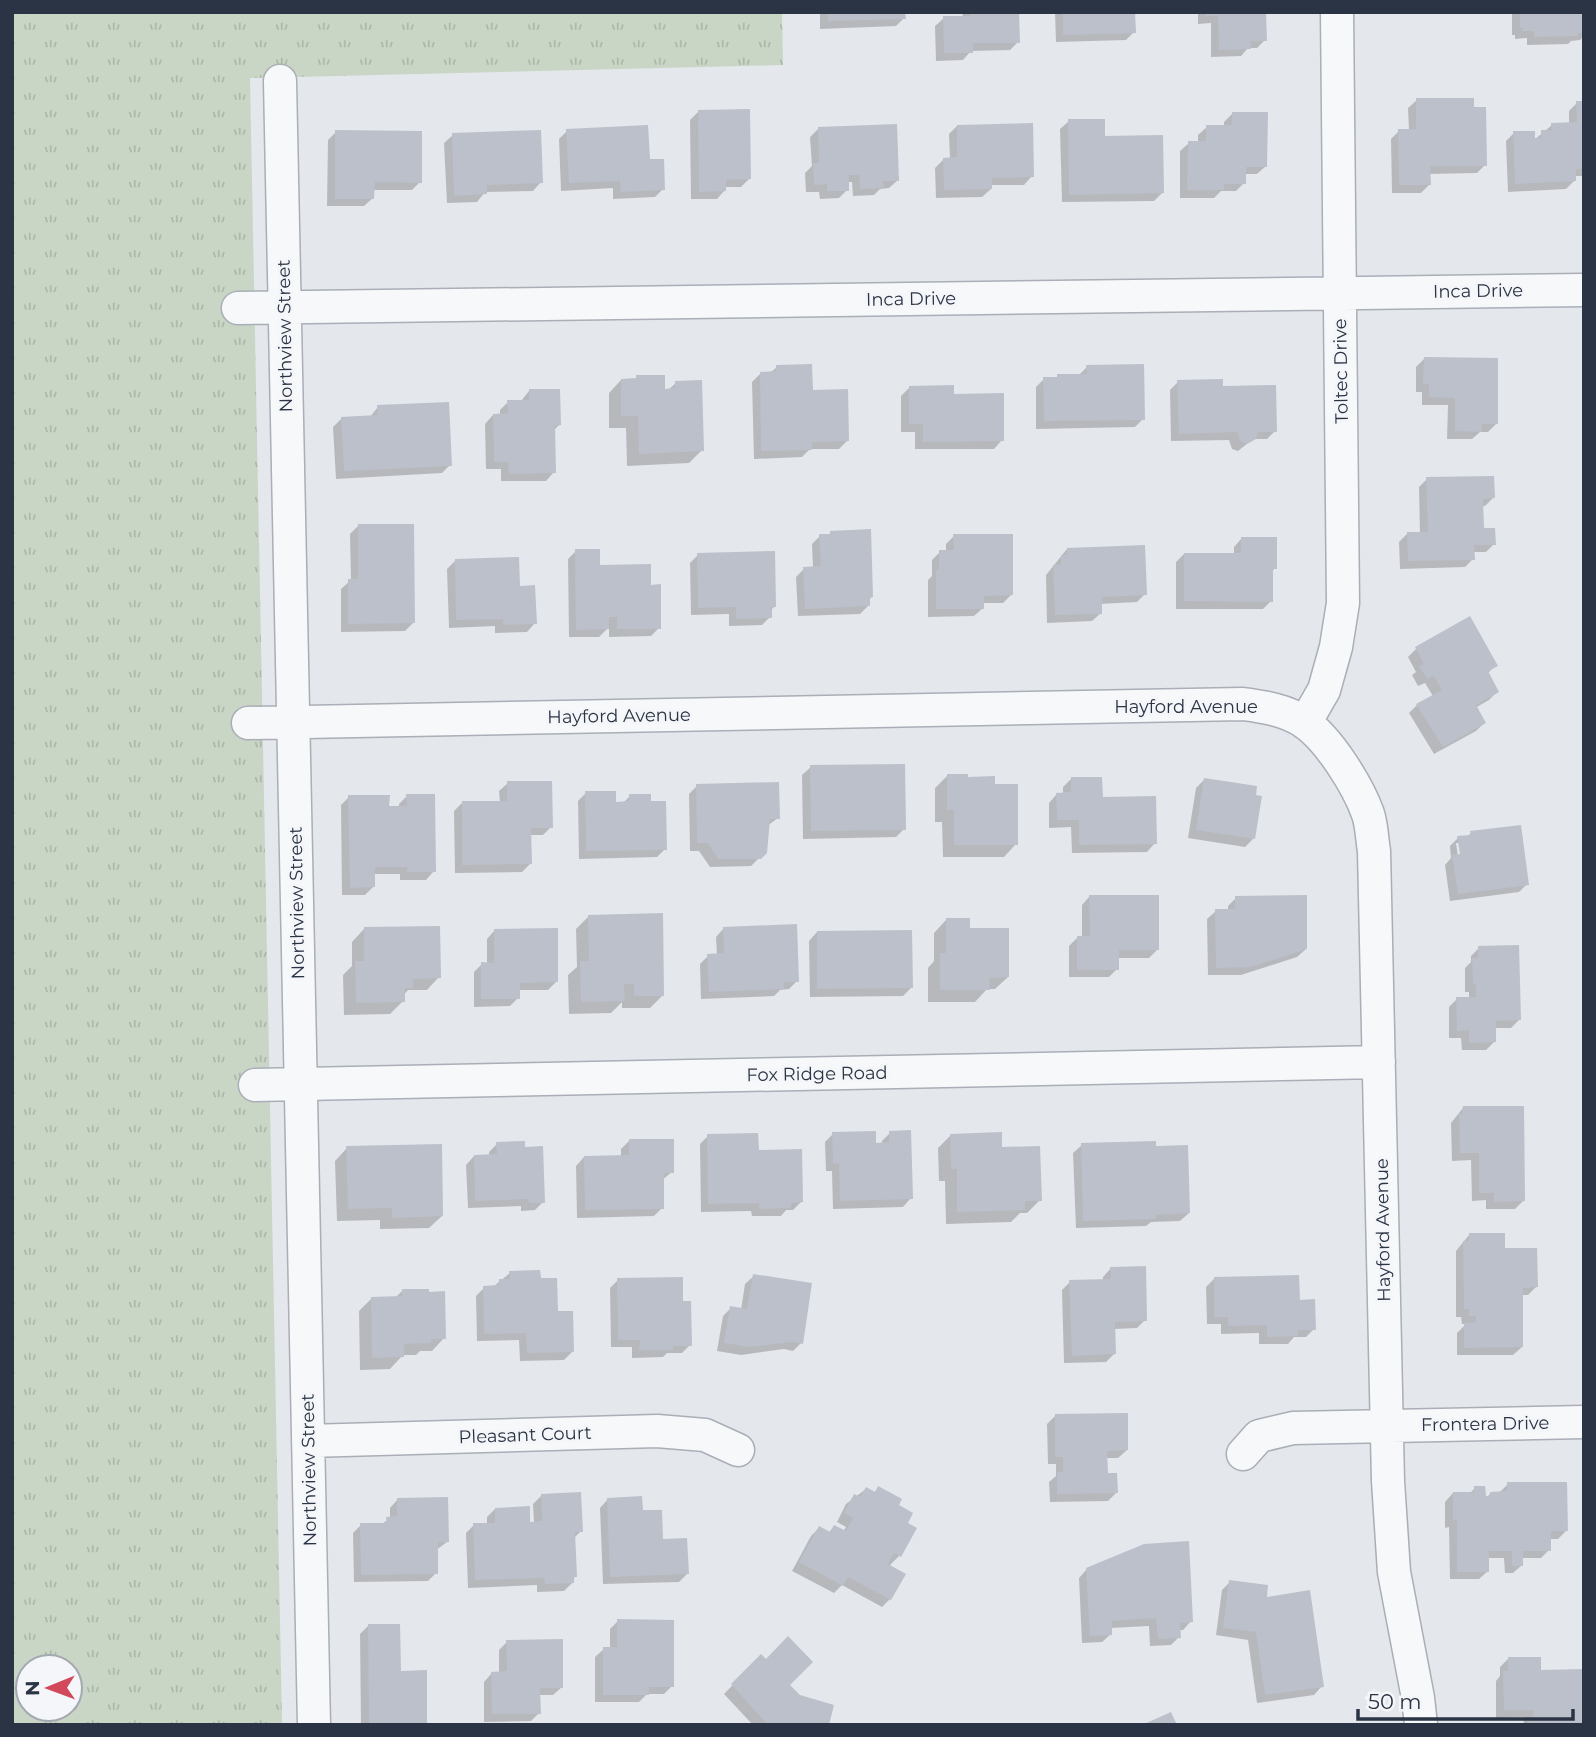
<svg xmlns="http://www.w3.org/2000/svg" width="1596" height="1737" font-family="Montserrat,sans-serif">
<defs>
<pattern id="grass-tufts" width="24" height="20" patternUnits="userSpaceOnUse" patternTransform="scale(1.75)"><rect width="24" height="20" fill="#c9d6c5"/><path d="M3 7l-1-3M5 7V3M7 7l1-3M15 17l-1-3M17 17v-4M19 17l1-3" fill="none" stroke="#adb8ab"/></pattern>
</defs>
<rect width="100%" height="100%" fill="#e4e7ec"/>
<path fill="url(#grass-tufts)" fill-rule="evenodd" d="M12 12H782L783 65 250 78 282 1725H12ZM28 1667H70V1709H28Z"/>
<path fill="#0003" fill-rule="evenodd" d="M820 12H904V18L896 26 820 29Z
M962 12H1018V42L1010 50 971 51 963 60 936 61 935 26 944 18H963Z
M1055 12H1133L1134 32 1126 40 1056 42Z
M1198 12H1264L1265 40 1257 48H1248L1241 56 1211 57V23L1198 24Z
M1512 12H1584V36L1580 40 1571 41 1568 44 1527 45V38L1515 39V35H1512Z
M1417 100 1485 165 1477 173 1429 174V185L1421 193H1392L1391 139 1399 131H1409L1408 108Z
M1577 103H1584V176H1574V181L1566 189 1508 192 1506 141 1514 133 1534 140 1552 125 1569 124V111Z
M698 112 749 179 741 187H725V190L717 199H691L690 120Z
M1232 114 1266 166 1257 174H1245L1244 183 1236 191H1221L1214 198H1180V151L1189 143H1198V135L1207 127H1224V122Z
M1069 121 1104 138 1163 192 1154 201 1062 202 1060 129Z
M957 126 1032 176 1024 185H991V189L982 197 936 198 935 168 944 159H950L949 134Z
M819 128 898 180 889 188 880 189 874 195 853 196 852 182H847V190L839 198 820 199 819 192H806L805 173 812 166 810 137Z
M567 131 648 161 663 189 655 197 613 199V188L561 191 559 139Z
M336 132 420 182 412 190H373V198L364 206H327L328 140Z
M453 135 541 182 533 191 485 192 477 202 447 203 444 143Z
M1424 359 1496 424 1488 432H1480L1472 439H1447L1448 405H1422V392H1416V367Z
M777 367 811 392 847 441 839 449H810L802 457 754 459 752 382 761 373H770Z
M1087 367 1143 419 1135 427 1036 429V387L1044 379 1079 375Z
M621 380 664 390H668L676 383 702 450 689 463 627 466 626 428H609V393Z
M1178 382 1221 388 1275 431 1267 439H1253L1238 451 1232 449 1229 440 1171 441 1170 390Z
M909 388 953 396 1002 440 994 449H915V432H901V396Z
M529 391 559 425 553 431 554 472 546 481H501V469H486L485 424 493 415H500V410L508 402 521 401Z
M378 407 450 465 442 473 336 479 333 427 342 418 370 417Z
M1427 479 1493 498 1485 506H1481L1482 530 1494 544 1486 552H1473V559L1465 567 1400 569 1399 542 1407 534H1420L1419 487Z
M358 526 413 623 405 631 341 632V589L351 580 350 534Z
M831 533 872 597 868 600V606L860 614 798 616 796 577 804 569 813 568 812 544 820 536H828Z
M954 536 1012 594 1003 603H982L983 608 974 616 928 617V580L932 576V560L940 552H946V544Z
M1242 538 1275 568 1271 573V601L1263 609H1176V562L1184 554 1234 555V547Z
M1067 549 1145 594 1137 602 1100 604 1101 613 1092 621 1047 623 1046 575Z
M576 551 598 567 650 586 659 628 651 636 609 637V627L599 637H569L568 559Z
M698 555 775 606 770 611V617L762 625 729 626V614L691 615 690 563Z
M455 561 518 588 535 623 527 632 495 633V626L449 628 447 569Z
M1470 619 1495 666 1487 674 1497 692 1489 700 1475 708 1484 723 1476 731 1434 754 1409 713 1417 705 1433 696 1425 683 1418 686 1412 675 1416 672 1408 657 1416 649Z
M811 767 904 829 896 837 803 839 802 775Z
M947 776 993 786 1016 844 1004 857H943L942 822H935V788Z
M1071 779 1155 843 1147 852 1072 853 1071 827 1049 828V803L1057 794H1063V787Z
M1204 780 1254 797 1253 839 1245 847 1188 838 1196 788Z
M508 783 551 827 543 835H529L530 864 522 872 455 873 454 811 462 803H500L499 791Z
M697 786 778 818 767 826 765 852 751 866 710 867 699 851H690L689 794Z
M586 793 615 803H623L630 796 650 803 665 849 657 857 579 859 578 801Z
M407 796 434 871 426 880H400V874H373V887L365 895H342L341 805 349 797 388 808H399V804Z
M1471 833 1527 884 1519 892 1450 901 1445 865 1451 858 1450 846 1458 838 1467 837ZM1456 843H1460L1463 862 1459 863Z
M1090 896 1157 950 1149 958H1117V969L1109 977H1069V946L1077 938H1082V905Z
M1236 898 1306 949 1297 957 1241 975H1208L1207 919 1216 911H1228V906Z
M589 916 663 995 650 1008H622V1002L611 1013 569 1014 568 975 577 967 576 929Z
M946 920 969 930 1008 977 995 989H987L975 1002H928V968L934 961V933Z
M724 928 797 981 789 989 780 990 774 996 701 999 700 964 708 956H717L716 937Z
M364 929 439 977 427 990H408L403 996V1001L390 1014 344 1015 343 975 352 966V942Z
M495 930 556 982 548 990H518V998L510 1006 474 1007V972L482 964H487V939Z
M817 932 911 988 903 996 810 997 809 941Z
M1479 948 1519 1020 1511 1028H1494L1495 1041 1486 1050H1462L1461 1038H1449V1007L1457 999H1469V992H1465V968L1471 962V956Z
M1463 1108 1523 1201 1515 1209H1486V1200L1472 1201 1471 1160 1452 1161 1451 1123Z
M890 1133 911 1198 903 1207 833 1209 832 1171H826L825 1142 833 1134 882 1144V1141Z
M951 1135 1001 1148 1040 1200 1027 1213H1020L1011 1222 946 1224 945 1181H939L938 1148Z
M708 1136 757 1152 801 1202 793 1210H786L781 1216H752L751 1211 701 1212 700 1144Z
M629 1141 672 1172 662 1180V1208L654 1216 577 1218 576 1166 584 1157H621V1149Z
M497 1144 543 1202 535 1210 521 1211V1206L468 1208 466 1165 474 1156H489V1152Z
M1082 1145 1189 1213 1180 1221 1151 1222 1146 1226 1076 1228 1073 1153Z
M347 1148 442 1216 429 1228 380 1229V1220L337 1221 335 1161Z
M1469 1235 1503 1250 1536 1287 1528 1295H1522V1347L1513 1355H1457V1333L1466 1324H1462L1461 1317H1456V1251Z
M1111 1268 1145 1320 1137 1328 1114 1329V1354L1106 1362 1064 1363 1062 1290 1070 1282 1103 1281V1277Z
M510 1273 539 1280 572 1352 564 1360 520 1361 519 1340 477 1341 476 1296 484 1288 493 1287Z
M754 1276 801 1343 793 1351 784 1349 741 1355 717 1351 723 1316 731 1308 741 1310 745 1284Z
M1214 1279 1298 1301 1314 1329 1306 1337H1294L1288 1344H1259V1333L1221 1334V1324H1207L1206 1287Z
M618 1280 681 1303 690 1345 682 1353H667L663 1357 632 1358V1347H611L610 1288Z
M402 1291 444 1338 432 1351H420L416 1355H403L390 1369 360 1370 359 1311 371 1299 395 1298Z
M1056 1415 1127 1450 1118 1458H1106V1475L1116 1493 1108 1501 1050 1502 1049 1482 1056 1476V1464H1048L1047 1424Z
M1508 1484 1566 1531 1558 1539H1549V1550L1541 1558H1521L1522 1565 1513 1573H1505L1504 1558H1488V1571L1479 1579H1450L1449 1527 1445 1528V1502L1453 1493H1470L1475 1488 1487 1497 1491 1493 1500 1492Z
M878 1488 897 1506 905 1524 914 1529 899 1556 889 1566 890 1599 882 1607 842 1585 834 1593 792 1571 811 1536 819 1528 828 1533 834 1527 843 1532 846 1527 837 1522 846 1504 866 1489 874 1493Z
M542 1495 581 1531 573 1539 575 1576 573 1582 564 1591 537 1592V1585L468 1588 466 1533 474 1525H487V1517L495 1509 529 1524 534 1523 533 1504Z
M398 1499 447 1542 436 1550V1573L428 1581 354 1582 353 1533 361 1525H381L390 1518V1508Z
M608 1499 641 1512 687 1574 679 1582 603 1584 600 1508Z
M1087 1569 1191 1621 1183 1630H1179V1637L1171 1645 1150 1646 1149 1626 1110 1628 1111 1634 1102 1642 1082 1643 1079 1578Z
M1230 1582 1264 1599 1322 1686 1314 1695 1257 1703 1248 1640 1216 1635 1222 1590Z
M618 1621 672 1686 664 1694H647L639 1702H595V1657L604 1649H610V1629Z
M368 1626 399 1672 426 1722 423 1725H361L360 1634Z
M507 1642 562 1687 553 1695H539V1713L531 1721 484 1722V1682L492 1673H499V1650Z
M761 1656 788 1685 827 1725H753L724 1694Z
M1508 1659 1540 1672 1584 1725H1523L1525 1717 1496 1718V1681L1500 1676V1667Z"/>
<path fill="#bbc0ca" d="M828 12H905L906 19 828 21Z
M970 12H1019L1020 43H973V53H944L943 16H970Z
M1063 12H1135L1136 33 1063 35Z
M1206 12H1266L1267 41H1250L1251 49 1219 50 1218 16H1206Z
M1520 12H1584V33H1578V36L1534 37V31H1522V28H1520Z
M1416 98H1474V107H1486L1487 166H1430L1431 185H1399L1398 129H1416Z
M1576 101H1584V169H1576V181L1515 184 1513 131H1535V138H1541V130H1552L1551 123 1577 122Z
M750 109 751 179 726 180V191L699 192 698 110Z
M1232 112H1268L1267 167H1246V184H1224V190H1187L1188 141H1206V125H1232Z
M1068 119H1105V136L1163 135 1164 193 1069 195Z
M1033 123 1034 177 992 178V189L944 190 943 158 957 157V125Z
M897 124 899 181H883L884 188 860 189 859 175H849V191H827V184L814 185 813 163H819L818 127Z
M648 125 650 159H664L665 190 621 192 620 181 569 183 566 129Z
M335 130 422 131V183L375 182 374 199H335Z
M541 130 543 183 487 185V194L454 196 452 133Z
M1424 357 1498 358V424H1482V432L1455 431V398L1429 397V384H1423Z
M812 364 813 390 848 389 849 441 812 442V450L761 451 760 372 776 371V365Z
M1144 364 1145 420 1044 421 1043 377H1057V374H1087L1086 365Z
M636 375H665V389L675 388V381L702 380 704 451 639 454 638 416H621V379L636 378Z
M1223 379V386L1276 385 1277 432H1258L1256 439 1247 444 1240 441 1237 432 1179 434 1177 380Z
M954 385V394L1004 393V441L923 442V424H909V386Z
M529 389H560L561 425 555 426 556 473 509 474 508 462H494L493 414 508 413 507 400H529Z
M449 402 452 466 344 471 341 417 377 415V405Z
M1494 476 1495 498 1483 499 1484 528H1495L1496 545H1474L1475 560 1408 561 1407 532H1428L1426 477Z
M358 524H414L415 623 348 624V579H358Z
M871 529 873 597H870V606L805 609 803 567 821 566 819 534H830V531Z
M953 534H1013V595L984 596V609H936V570H939V550H954Z
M1241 537H1277V569H1273V602L1184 601V553H1241Z
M1145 545 1147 595 1102 597V614L1055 615 1053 565 1061 564V555H1067V548Z
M575 549H600V565L651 564V585L661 584V629H617V617H609V629L576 630Z
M775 551 776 607H772V618L736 619V607L698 608 697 553Z
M519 557 520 586 535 585 537 624 503 625V619L456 620 455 559Z
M1470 616 1498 666 1488 671 1499 692 1476 705 1486 723 1443 747 1416 704 1442 690 1434 676 1427 679 1419 666 1424 664 1415 647Z
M905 764 906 830 811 831 810 765Z
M947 774H968V777L995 776V784H1018V845H954V810H947Z
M1071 777H1102L1103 797 1156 796 1157 844 1079 845V820H1057L1056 793 1071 792Z
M1204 778 1257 786 1256 795 1262 796 1255 839 1196 830Z
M507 781H552L553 828H531L532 864 462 865V801H507Z
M779 782 780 819H770L767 853 761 859H718L708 843H697L696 784Z
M585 791H616V802L629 801V794H651V801H666L667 850 586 851Z
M406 794H435L436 872H407V867H375V887L350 888 348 795H390L389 806H407Z
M1521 825 1529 885 1458 894 1452 855 1460 854 1457 836 1471 835 1470 831Z
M1089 895H1159V950H1119V970H1077V936H1090Z
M1307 895V949L1251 967 1216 968 1215 909H1235V896Z
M663 913 664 996H634V984H624L625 1001 581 1002 580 961H589L588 915Z
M946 918H970V928H1009V977L989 978 990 990H940V953H946Z
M797 924 799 982H784V989L709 992 707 954 724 953 723 927Z
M440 926 441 978 413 979V988H405V1002L356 1003 355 961H364V927Z
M558 928V982L520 983V999H481V962L494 963V929Z
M912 930 913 988 817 989V931Z
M1519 945 1521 1020 1496 1021V1042L1469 1043V1030L1457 1031 1456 997H1476V984H1473L1472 958H1478V946Z
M1463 1106H1524L1525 1201 1494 1202V1193H1479V1153H1460L1459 1113 1462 1114Z
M911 1130 913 1199 840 1201 839 1163 833 1164 832 1132 876 1131V1143L889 1142V1131Z
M1002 1132V1147L1040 1146 1042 1201H1025V1210L957 1212V1169H951L950 1134Z
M758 1133 759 1150 802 1149 803 1202 791 1203V1208L759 1209V1203L708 1204 707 1134Z
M629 1139H674V1173H664V1209L585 1210 584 1156 629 1155Z
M525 1141V1147L543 1146 545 1203H529L528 1199 475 1201 474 1155 497 1154 496 1142Z
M1156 1141V1146L1188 1145 1190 1213 1156 1215V1219L1083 1221 1081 1143Z
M442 1144 443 1216 392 1218V1208L348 1209 346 1146Z
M1469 1233H1505V1248H1537L1538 1287 1523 1288V1347L1464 1348V1323L1476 1322V1316H1469V1309H1464L1463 1241H1469Z
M1146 1266 1147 1321 1115 1322 1116 1354 1072 1356 1069 1280 1111 1279 1110 1267Z
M540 1270 541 1278H557L558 1311H573L574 1352 527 1353 526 1333 484 1334 483 1286 499 1285V1279H510L509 1271Z
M753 1274 812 1283 803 1344 793 1342 750 1347 724 1343 730 1306 747 1309Z
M1299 1275 1300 1300 1315 1299 1316 1330H1298V1336L1267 1337V1325L1228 1326V1317H1214V1277Z
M683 1277V1301H691L692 1346H673V1350H639L640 1340H618L617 1278Z
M402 1289H429V1292L445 1291 446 1339H431V1343L404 1344V1357L372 1358 371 1297 402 1296Z
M1128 1413V1450L1107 1451 1108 1473H1117L1118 1493 1057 1494V1472H1063V1457H1055V1414Z
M1507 1482H1567L1568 1531H1551V1551H1523V1566H1512V1551H1489V1572H1457V1520H1453V1492H1474V1486H1485L1486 1496H1490V1492L1507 1491Z
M878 1486 902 1499 899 1505 913 1513 908 1523 917 1528 901 1557 894 1553 888 1564 906 1574 891 1600 848 1577 843 1586 799 1562 819 1526 830 1532 834 1525 846 1531 853 1518 844 1513 854 1494 860 1497 866 1487 875 1492Z
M581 1492 583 1532H575L577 1577H574V1583L545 1584 544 1578 475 1580 473 1523H495V1508L530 1506V1522L542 1521 541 1494Z
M642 1496 643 1510H662L663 1539 687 1538 689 1574 610 1577 607 1498Z
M448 1497 449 1542H438V1574L361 1575 360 1523H387L386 1517 397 1516V1498Z
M1189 1541 1193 1622 1180 1623 1181 1638 1158 1639 1156 1618 1112 1621V1635L1090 1636 1086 1568 1144 1544Z
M1229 1580 1268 1585 1267 1597 1310 1590 1324 1687 1265 1695 1256 1632 1223 1628Z
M617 1619 674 1620V1687H649V1695H603V1647H617Z
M368 1624H400L401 1671 427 1670V1723H421V1725H369Z
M788 1636 813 1662 790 1685 800 1695 834 1705 829 1725H768L731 1684 761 1654 766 1659Z
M563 1639V1688H540L541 1714H492L491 1672 507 1671 506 1640Z
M1508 1657H1541V1670L1584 1669V1725H1528V1717H1533V1710H1504L1503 1671H1508Z
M1171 1712 1177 1725H1142Z"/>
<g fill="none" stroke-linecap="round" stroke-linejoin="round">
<defs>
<path id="street" d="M280 81 314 1725
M238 308 1584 290
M248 723 1243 704C1265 707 1285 710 1304 722 1329 739 1358 786 1368 814 1372 826 1372 840 1374 851L1388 1481 1394 1572 1418 1698 1421 1725
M1305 723 1324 690 1336 647 1343 603 1337 12
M255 1085 1379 1062
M308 1441 657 1431 705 1435 738 1450
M1243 1454 1259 1436 1293 1428 1584 1422"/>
</defs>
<use href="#street" stroke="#a9aeb7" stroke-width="35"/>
<use href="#street" stroke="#f7f8fa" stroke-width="32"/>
</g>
<g text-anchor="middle" stroke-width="6" stroke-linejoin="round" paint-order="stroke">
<g font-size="18" fill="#2b3445" stroke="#f4f6f9">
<text transform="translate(1478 291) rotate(-1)" y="6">Inca Drive</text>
<text transform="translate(911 299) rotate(-1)" y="6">Inca Drive</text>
<text transform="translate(285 336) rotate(-91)" y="6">Northview Street</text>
<text transform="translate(1341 371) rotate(-91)" y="6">Toltec Drive</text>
<text x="1186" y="713">Hayford Avenue</text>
<text transform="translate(619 716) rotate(-1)" y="6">Hayford Avenue</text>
<text transform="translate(297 903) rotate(-91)" y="6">Northview Street</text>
<text transform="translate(817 1074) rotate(-1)" y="6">Fox Ridge Road</text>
<text transform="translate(1383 1230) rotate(-91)" y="6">Hayford Avenue</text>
<text transform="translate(1485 1424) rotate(-1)" y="6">Frontera Drive</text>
<text transform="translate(525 1435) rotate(-2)" y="6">Pleasant Court</text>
<text transform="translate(309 1470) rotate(-91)" y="6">Northview Street</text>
</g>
</g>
<rect width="1596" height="1737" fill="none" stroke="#2b3445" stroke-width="28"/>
<g transform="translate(49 1688) rotate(269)"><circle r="33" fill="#f4f6f9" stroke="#a4a8b1" stroke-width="2"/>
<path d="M0-5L12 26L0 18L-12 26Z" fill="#d1495b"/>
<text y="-10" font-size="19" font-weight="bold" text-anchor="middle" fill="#2b3445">N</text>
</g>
<path d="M1358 1709v10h215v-10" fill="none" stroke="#2b3445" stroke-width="3.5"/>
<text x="1368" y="1709" font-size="21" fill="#2b3445" stroke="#f4f6f9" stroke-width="5" paint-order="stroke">50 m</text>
</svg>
